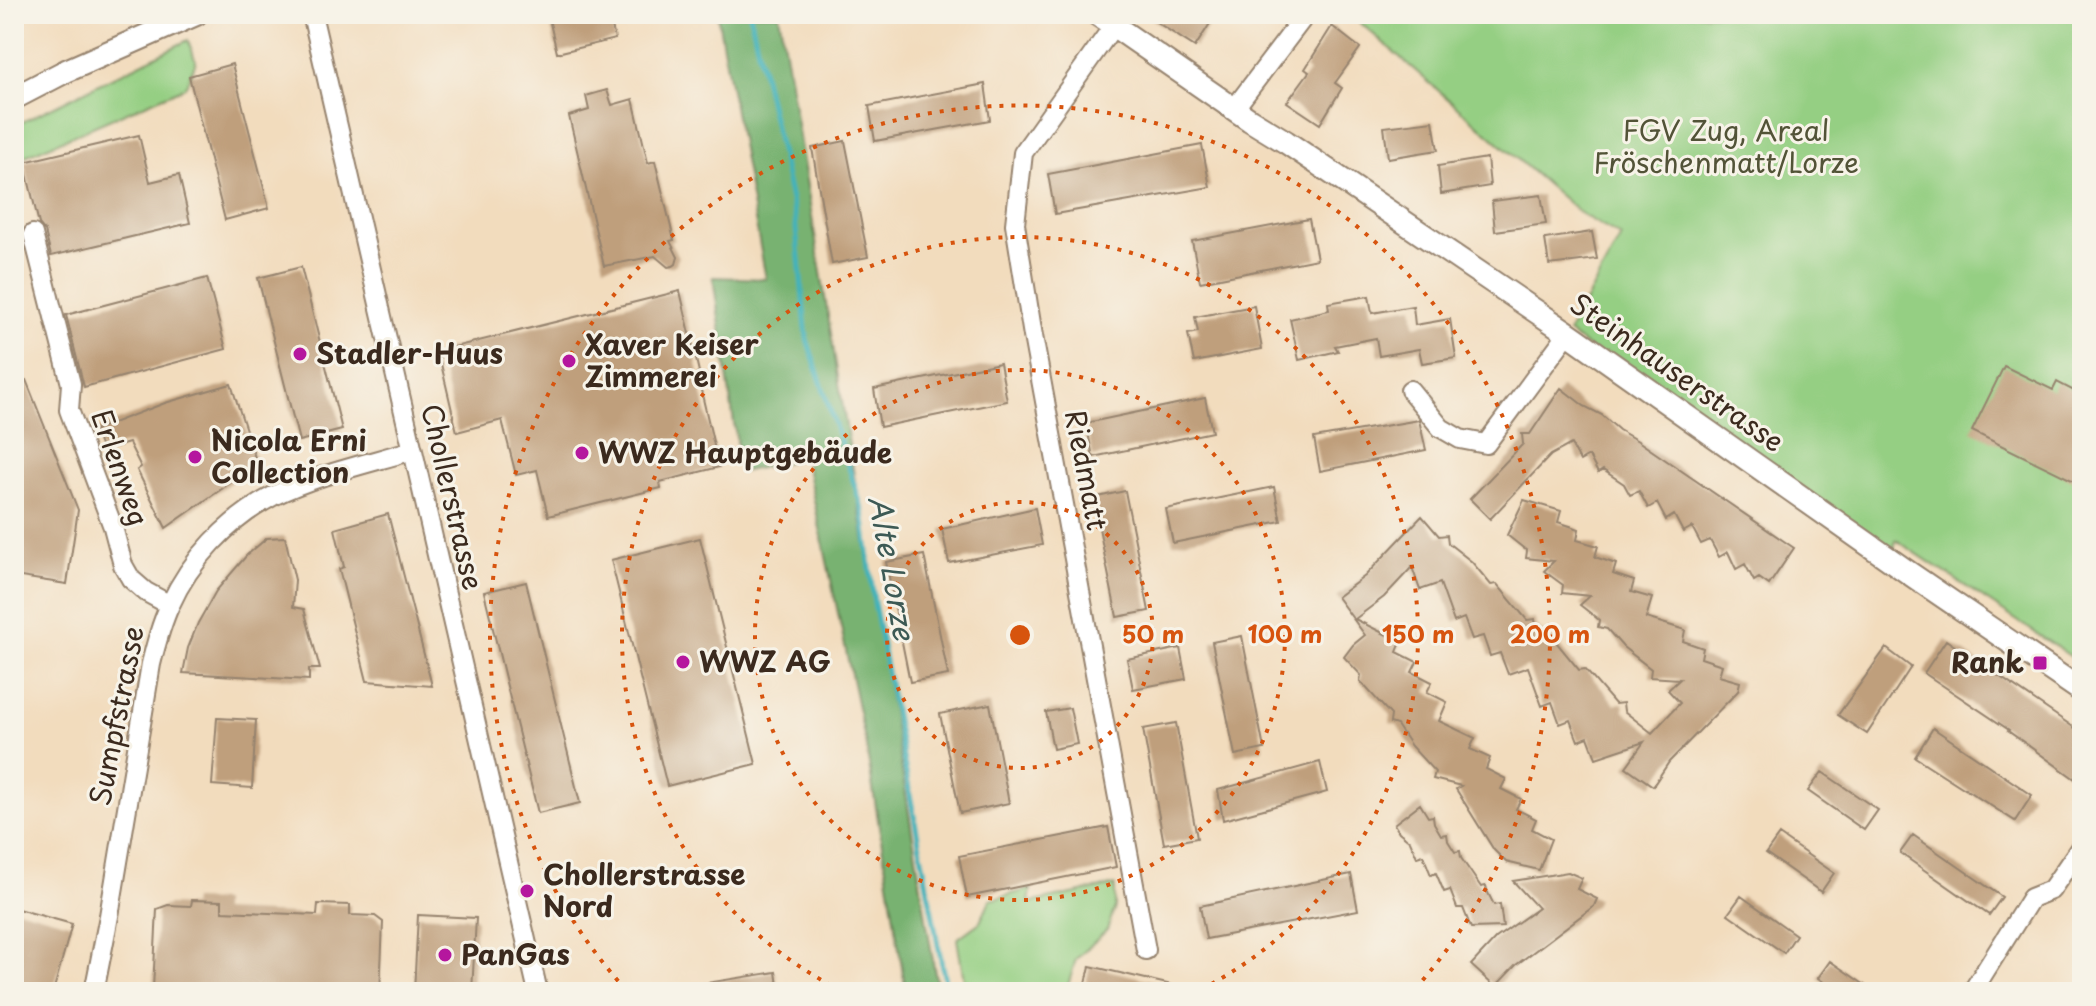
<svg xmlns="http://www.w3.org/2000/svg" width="2096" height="1006" font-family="'Playpen Sans',sans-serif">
<rect width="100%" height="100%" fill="#f7f3e8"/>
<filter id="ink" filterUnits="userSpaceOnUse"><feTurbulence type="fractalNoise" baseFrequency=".0125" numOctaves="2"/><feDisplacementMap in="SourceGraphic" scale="16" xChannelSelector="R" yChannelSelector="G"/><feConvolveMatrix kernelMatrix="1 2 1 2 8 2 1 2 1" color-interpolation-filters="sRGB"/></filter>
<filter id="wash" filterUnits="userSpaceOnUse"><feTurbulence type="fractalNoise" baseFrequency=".006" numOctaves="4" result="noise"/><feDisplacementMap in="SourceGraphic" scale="32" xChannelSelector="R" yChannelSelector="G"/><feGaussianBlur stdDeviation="1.8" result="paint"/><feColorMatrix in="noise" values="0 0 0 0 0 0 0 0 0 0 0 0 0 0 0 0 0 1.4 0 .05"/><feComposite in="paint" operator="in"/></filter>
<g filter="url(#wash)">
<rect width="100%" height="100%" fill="#f2dcbd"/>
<path fill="#95cf83" stroke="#687c50" stroke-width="2" d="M1350 14H2082V664L1896 540 1891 561 1568 333 1621 237 1581 214Z
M188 40 196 62 185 87 14 161V126Z
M1115 885V907L1107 930 1076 959 1066 992H966L957 939 980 922 990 900 1031 889 1029 903Z"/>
<path fill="#78b271" stroke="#5a6e48" stroke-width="2" d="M717 14H779L938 992H906L865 740 805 458 741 472 713 277 766 279Z"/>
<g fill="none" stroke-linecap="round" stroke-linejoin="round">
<path stroke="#42b2bb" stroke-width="5" d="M750 14 795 218 807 339 863 511 874 602 947 992"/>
</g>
<g id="blocks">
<path fill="#bf9f7c" d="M548 14H609L615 39 557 53Z
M1144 14H1216L1195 47Z
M1332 26 1360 48 1335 83 1342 88 1320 124 1287 102 1309 72 1305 69Z
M232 64 269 208 225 220 189 76Z
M985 84 990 120 875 141 869 106Z
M607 90 612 105 633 99 648 163 655 161 674 240 670 241 678 257 676 264 673 266 668 267 655 256 604 266 569 116 589 110 586 96Z
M1433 121 1438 150 1388 158 1384 127Z
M139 135 150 182 179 175 190 223 51 256 45 231 39 224 24 162Z
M845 141 868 257 832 264 812 148Z
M1202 145 1210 187 1055 214 1048 174Z
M1487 158 1490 186 1441 194 1438 166Z
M1541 195 1546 224 1495 231 1492 201Z
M1309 219 1317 259 1200 282 1192 241Z
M1592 232 1597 259 1549 265 1545 239Z
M301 267 342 430 299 441 258 278Z
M207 278 226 349 84 387 66 315Z
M680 291 699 372 697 373 719 467 660 482 661 488 548 516 537 470 516 475 502 420 457 432 438 351Z
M1369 296 1372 313 1413 306 1415 325 1450 319 1456 358 1422 363 1419 349 1379 356 1376 338 1335 346 1338 351 1299 360 1290 319 1329 310 1328 303Z
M1254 306 1262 349 1194 362 1188 334 1198 332 1195 317Z
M1000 363 1007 401 880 427 874 389Z
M2004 366 2053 390 2057 382 2082 395V485L1972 431Z
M14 379 26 380 78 510 67 584 14 576Z
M231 384 257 464 166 528 137 470 141 467 129 443 102 451 94 430 165 403Z
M1561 388 1584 406 1602 415 1619 430 1638 441 1794 548 1769 585 1759 578 1754 581 1745 564 1736 569 1728 552 1719 557 1710 540 1701 544 1692 527 1683 532 1674 515 1666 520 1657 503 1648 508 1639 491 1630 495 1624 484 1603 470 1598 473 1589 456 1580 461 1571 444 1551 455 1490 519 1470 499 1523 444 1522 434H1530Z
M1205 398 1212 432 1093 457 1086 423Z
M1419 420 1426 450 1320 471 1314 438Z
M1274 487 1281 521 1173 543 1166 509Z
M1125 491 1149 611 1117 617 1093 498Z
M1524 500 1561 511 1558 522 1579 529 1577 540 1598 546 1595 557 1616 564 1613 574 1634 581 1631 592 1652 598 1646 618 1685 630 1683 641 1703 648 1701 658 1722 665 1719 676 1740 682 1738 691 1669 762 1653 786 1626 767 1644 742 1596 758 1588 737 1578 741 1570 720 1560 724 1552 702 1542 706 1528 667 1508 674 1500 653 1490 656 1483 636 1472 639 1464 618 1454 622 1440 583 1420 590 1412 567 1384 597 1355 619 1401 642 1397 652 1417 662 1412 672 1432 682 1427 692 1447 702 1439 721 1475 738 1470 749 1490 758 1486 769 1506 779 1501 789 1521 799 1516 809 1536 819 1532 829 1551 839 1539 870 1506 862 1494 850 1456 789 1461 786 1433 779 1435 772 1411 746 1397 725 1390 723 1391 715 1360 681 1361 675 1344 657 1353 645 1365 635 1337 597 1365 576 1422 516 1439 536 1447 535 1448 543 1472 562 1491 585 1497 584 1527 620 1535 619 1536 627 1557 643 1579 670 1585 669 1615 704 1623 703 1624 711 1652 733 1680 703 1668 690 1680 679 1650 677 1651 669 1623 647 1607 629 1598 627 1599 620 1580 605 1590 596 1562 593 1563 585 1544 571 1554 561 1526 558 1527 551 1507 535Z
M1035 508 1042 545 949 563 942 529Z
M388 514 432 686 367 681 339 569 344 567 335 529Z
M285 537 295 580 293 607 304 609 320 669H309V680L183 673 188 648 198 623 216 591 247 555 267 538Z
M700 538 756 764 667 786 611 560Z
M924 555 948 675 910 682 886 562Z
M526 582 580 803 538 813 484 592Z
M1242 636 1264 749 1235 755 1212 642Z
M1946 640 2082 733V784L2008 731 2009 730 1924 673Z
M1180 648 1186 679 1133 689 1127 659Z
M1886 648 1911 667 1867 734 1838 715Z
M990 704 1009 803 960 813 940 714Z
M1070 708 1077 744 1053 749 1046 712Z
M217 718 256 720 252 788 212 785Z
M1176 723 1197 838 1164 844 1143 729Z
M1933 728 2032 795 2015 821 1915 757Z
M1320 762 1327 792 1223 820 1218 790Z
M1822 772 1878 810 1864 830 1808 791Z
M1420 804 1428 817 1433 816 1434 823 1441 835 1447 834 1448 841 1455 852 1460 851 1461 858 1481 887 1486 886 1488 893 1494 905 1500 904 1503 927 1471 928 1463 908H1457L1450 890 1444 892 1436 873 1431 875 1423 855 1417 857 1410 841 1399 832 1394 824Z
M1108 827 1116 867 967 897 959 856Z
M1779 835 1834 873 1821 892 1766 853Z
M1913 835 2002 897 1989 915 1900 853Z
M1568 872 1582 878 1577 889 1597 899 1594 906 1516 965 1495 987 1471 965 1496 938 1538 908 1513 881Z
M1351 874 1358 910 1206 939 1200 906Z
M1741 896 1796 935 1784 953 1728 914Z
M192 900 222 901V911L317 915 318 904 350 905V915L375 916 383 922 380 992H158L153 989 157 909 168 905 191 906Z
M14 908 72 924 53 992H14Z
M418 915 476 918 472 992H414Z
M1830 961 1875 992H1838L1818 978Z
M1090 966 1176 986 1175 992H1084Z
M776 972 779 992H701L700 984Z"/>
</g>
</g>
<g filter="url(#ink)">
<use href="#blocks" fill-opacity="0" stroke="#96836e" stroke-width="2"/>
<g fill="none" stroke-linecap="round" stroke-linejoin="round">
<defs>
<path id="minor" d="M312 14 538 992
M1114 25 1023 153 1015 224 1033 336 1146 950
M1234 109 1306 14
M33 234 71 384 69 410 113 527 123 565 131 579 146 592 170 605
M1410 390 1441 428 1460 439 1486 444 1568 333
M94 992 109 916 151 664C156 644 161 624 170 605 190 560 229 519 273 496 316 475 366 464 413 450
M1972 992 2031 898 2051 890 2082 845"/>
<path id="tertiary" d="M1097 14 1250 120 1286 142 1568 333 1909 573 2082 691
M14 98 66 71 196 14"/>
</defs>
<use href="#minor" stroke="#96836e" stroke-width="22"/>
<use href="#tertiary" stroke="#96836e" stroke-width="26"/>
<use href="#minor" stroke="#fff" stroke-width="18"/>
<use href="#tertiary" stroke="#fff" stroke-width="22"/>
</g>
</g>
<g fill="none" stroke="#d7540e" stroke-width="4" stroke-dasharray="4 8">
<circle cx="1020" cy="635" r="133"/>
<circle cx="1020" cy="635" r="265"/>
<path d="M842 991A398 398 0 1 1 1198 991"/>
<path d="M626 990A530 530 0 1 1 1414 990"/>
</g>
<g fill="#b5179e" stroke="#f7f3e8" stroke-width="3">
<circle cx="300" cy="354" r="8"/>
<circle cx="569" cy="361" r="8"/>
<circle cx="582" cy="453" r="8"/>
<circle cx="195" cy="457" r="8"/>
<circle cx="683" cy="662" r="8"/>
<rect x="2032" y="655" width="16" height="16" rx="4"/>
<circle cx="527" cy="891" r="8"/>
<circle cx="445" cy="955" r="8"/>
</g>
<g text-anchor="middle" stroke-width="6" stroke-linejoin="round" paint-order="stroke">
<g font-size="28" fill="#525337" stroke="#f7f3e8">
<text x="1726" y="141">FGV Zug, Areal<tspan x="1726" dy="32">Fröschenmatt/Lorze</tspan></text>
</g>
<g font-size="28" font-weight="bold" fill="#3b2a1e" stroke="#f7f3e8" text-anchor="start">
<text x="585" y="355">Xaver Keiser<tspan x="585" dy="32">Zimmerei</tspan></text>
<text x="316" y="364">Stadler-Huus</text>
<text x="211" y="451">Nicola Erni<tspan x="211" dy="32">Collection</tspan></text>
<text x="598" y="463">WWZ Hauptgebäude</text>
<text x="699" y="672">WWZ AG</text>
<text x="2024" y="673" text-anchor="end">Rank</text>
<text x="543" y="885">Chollerstrasse<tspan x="543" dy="32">Nord</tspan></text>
<text x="461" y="965">PanGas</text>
</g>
<g font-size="28" fill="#3b2a1e" stroke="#f7f3e8">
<text transform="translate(1677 373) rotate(35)" y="10">Steinhauserstrasse</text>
<text transform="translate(120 468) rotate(71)" y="10">Erlenweg</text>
<text transform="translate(1086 470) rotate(79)" y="10">Riedmatt</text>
<text transform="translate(452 497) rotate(77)" y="10">Chollerstrasse</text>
<text transform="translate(117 716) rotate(-79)" y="10">Sumpfstrasse</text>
</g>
<g font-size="30" font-style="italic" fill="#3d5a55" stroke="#f7f3e8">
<text transform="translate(891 568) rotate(80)" y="10">Alte Lorze</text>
</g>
</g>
<circle cx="1020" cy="635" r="12" fill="#d7540e" stroke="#f7f3e8" stroke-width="4"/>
<g font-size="24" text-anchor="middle" font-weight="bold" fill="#d7540e" stroke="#f7f3e8" stroke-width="6" stroke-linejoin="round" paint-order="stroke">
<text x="1153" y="643">50 m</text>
<text x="1285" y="643">100 m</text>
<text x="1418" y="643">150 m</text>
<text x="1550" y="643">200 m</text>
</g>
<rect width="2096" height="1006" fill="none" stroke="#f7f3e8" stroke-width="48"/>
</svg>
